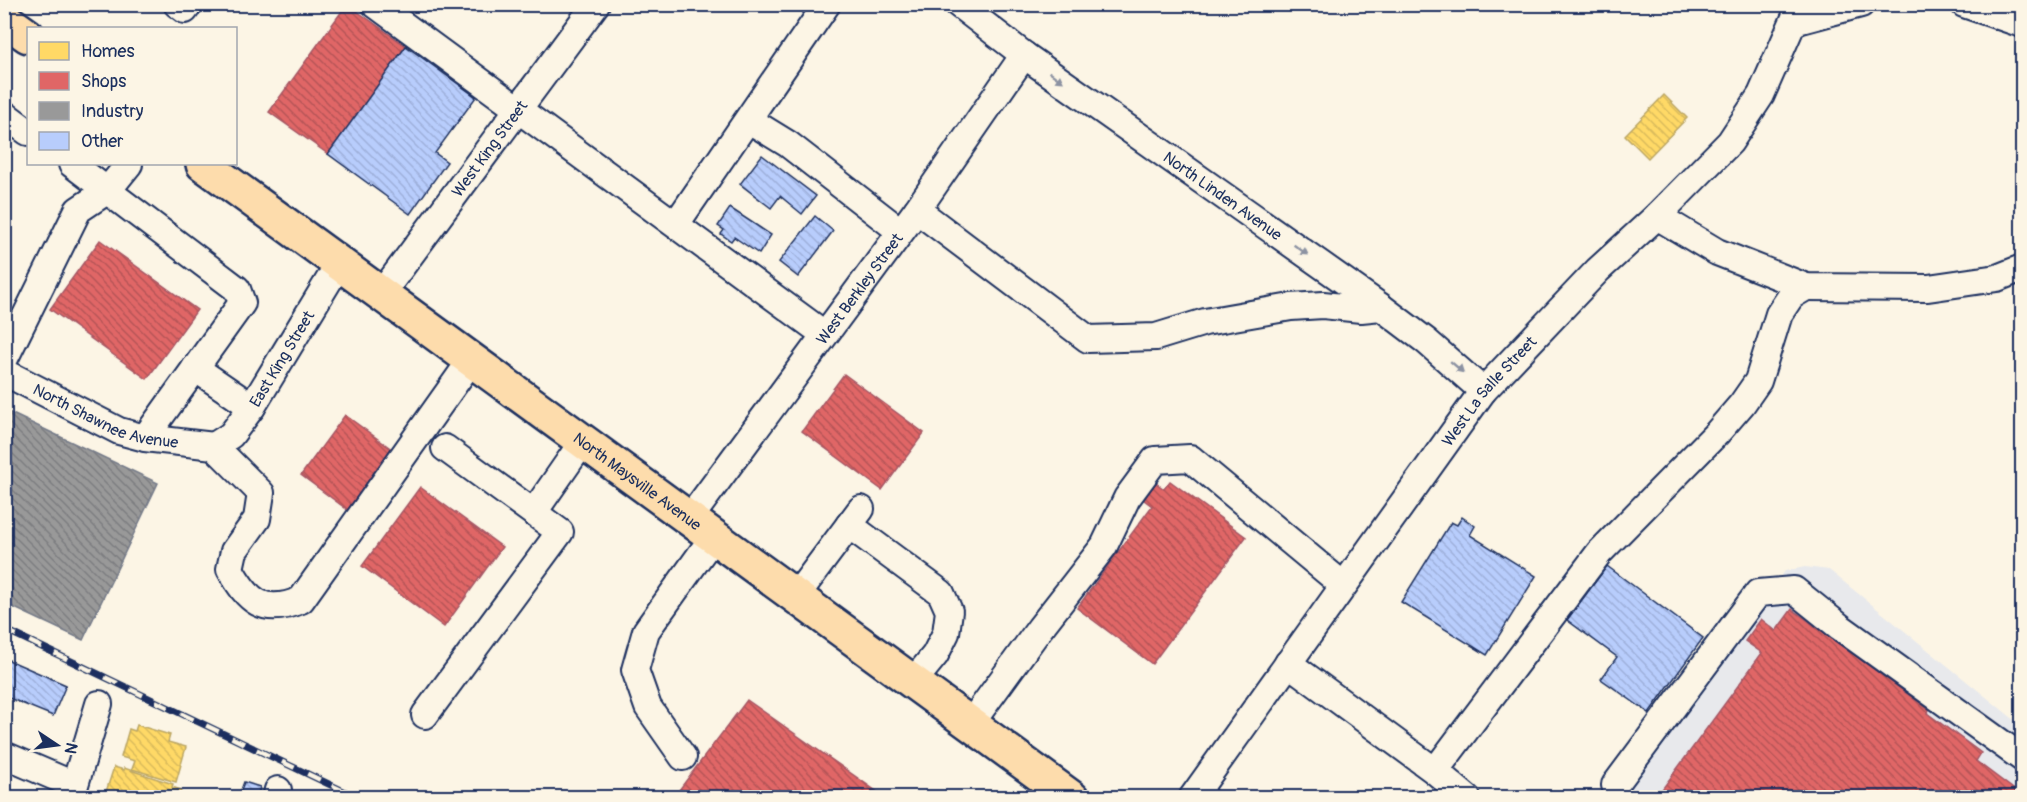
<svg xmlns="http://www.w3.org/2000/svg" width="2027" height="802" font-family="Pangolin,sans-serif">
<defs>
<pattern id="homes-back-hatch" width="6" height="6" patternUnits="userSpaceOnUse" patternTransform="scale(1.5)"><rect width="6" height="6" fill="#ffd966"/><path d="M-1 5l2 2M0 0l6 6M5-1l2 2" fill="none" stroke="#dabb5b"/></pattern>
<pattern id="shops-back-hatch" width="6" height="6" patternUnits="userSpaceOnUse" patternTransform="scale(1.5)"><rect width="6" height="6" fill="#e06666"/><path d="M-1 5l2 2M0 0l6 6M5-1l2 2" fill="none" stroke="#b55457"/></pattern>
<pattern id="industry-back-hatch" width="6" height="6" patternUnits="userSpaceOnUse" patternTransform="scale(1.5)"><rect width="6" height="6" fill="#999"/><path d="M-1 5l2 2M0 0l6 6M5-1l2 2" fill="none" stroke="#7c7d80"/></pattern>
<pattern id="building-back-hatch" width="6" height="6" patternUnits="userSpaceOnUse" patternTransform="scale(1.5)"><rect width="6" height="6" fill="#b8cdfc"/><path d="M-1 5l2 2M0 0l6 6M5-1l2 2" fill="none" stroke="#9eb0da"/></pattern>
</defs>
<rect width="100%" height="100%" fill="#fcf5e5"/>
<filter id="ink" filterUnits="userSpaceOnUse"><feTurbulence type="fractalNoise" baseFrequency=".0167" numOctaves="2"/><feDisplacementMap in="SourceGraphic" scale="12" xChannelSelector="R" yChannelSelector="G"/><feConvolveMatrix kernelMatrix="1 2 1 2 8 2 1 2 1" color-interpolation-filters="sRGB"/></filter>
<g filter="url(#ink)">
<path fill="#e8e9ec" d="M1805 567 1829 570 2022 726V797L1619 798 1785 571Z"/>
<path fill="url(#homes-back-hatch)" stroke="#bba664" stroke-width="1.5" d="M1664 95 1687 118 1648 158 1625 135Z
M137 725 170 735 168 742 186 747 176 782 132 769 135 761 121 757 129 729 135 731Z
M114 767 124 770V768L173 784 172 787 181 790 179 798H113L105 795Z"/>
<path fill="url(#shops-back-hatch)" stroke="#a55664" stroke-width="1.5" d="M347 4 406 46 328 154 269 112Z
M100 240 197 310 147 379 50 309Z
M844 374 924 433 882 490 802 431Z
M345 415 397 453 353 514 301 475Z
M1151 479 1164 489 1170 481 1246 537 1152 664 1077 608 1152 506 1139 496Z
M420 487 502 547 444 627 362 566Z
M1792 609 1929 710 1927 713 1981 753 1976 761 2016 791 2022 783V798H1668L1660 792 1762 653 1745 641 1761 619 1776 631Z
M747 700 886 798H673Z"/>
<path fill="url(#industry-back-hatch)" stroke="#737987" stroke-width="1.5" d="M4 410 158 483 83 640 4 603Z"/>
<path fill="url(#building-back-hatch)" stroke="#1b2f5e" stroke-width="1.5" d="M406 46 476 97 435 153 447 162 410 214 328 154Z
M762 155 816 196 802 214 780 196 771 208 740 184Z
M730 208 771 235 759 254 734 237 731 241 721 234 724 230 718 226Z
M815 216 833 231 798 277 779 262Z
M1462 517 1475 526 1470 535 1536 576 1487 655 1401 602 1451 522 1457 525Z
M1607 566 1703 638 1649 713 1601 679 1617 657 1567 620Z
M4 658 66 685 53 716 4 696Z
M244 782 260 787 257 798H238Z"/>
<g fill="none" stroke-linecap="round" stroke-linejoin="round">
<defs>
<g id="minor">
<path d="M177 4 185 10 189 4"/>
<path d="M375 4 824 334"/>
<path id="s1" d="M958 4 1024 55 1381 307 1426 341 1483 391"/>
<path d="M1964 4 2022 24"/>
<path d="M1794 22 1861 4"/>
<path d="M4 114 28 132"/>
<path d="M749 120 788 144 900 231"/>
<path d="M72 164 237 289 242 303 145 438"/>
<path d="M917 210 1088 339 1156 337 1205 322 1291 307 1323 305 1361 309 1381 307"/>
<path d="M1657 216 1717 252 1806 287 1928 288 1997 278 2022 268"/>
<path d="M676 224 827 4"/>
<path id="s2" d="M382 293 596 4"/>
<path d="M4 360 78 210 108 190 129 164"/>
<path d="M195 368 252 407"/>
<path id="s3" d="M4 372 119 431 145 438 214 446"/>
<path d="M214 446 261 493 257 519 234 551 230 569C248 601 263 616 301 600L472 359"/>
<path id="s4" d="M214 446 231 435 252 407 340 262"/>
<path d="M534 512 584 440"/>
<path id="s5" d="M690 518 917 210 1024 55"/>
<path d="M849 525 941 593 949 611 946 633 935 655 913 682"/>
<path d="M796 596 861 509"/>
<path d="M1288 663 1435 771 1467 798"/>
<path d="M425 715 560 532 445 448"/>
<path d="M971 723 1040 628 1104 546 1127 498 1155 460 1190 458 1343 585"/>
<path d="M4 755 74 785"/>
<path d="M683 757 648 707 635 670 646 631 714 536"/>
<path d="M1435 771 1599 553 1717 433 1742 404 1758 381 1779 314 1791 296 1806 287"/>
<path d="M1615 785 1758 593 1794 590 1840 627 2022 758"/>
<path d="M71 798 99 704"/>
<path d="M276 798 278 790"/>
<path id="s6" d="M1192 798 1483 391 1598 270 1657 216 1730 142 1761 95 1801 4"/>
</g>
<g id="major">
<path d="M4 19 28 36"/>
<path id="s7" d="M203 164 1072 798"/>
</g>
</defs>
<use href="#minor" stroke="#1b2f5e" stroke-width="30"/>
<use href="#major" stroke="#1b2f5e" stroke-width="38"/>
<use href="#minor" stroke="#fcf5e5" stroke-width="26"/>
<use href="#major" stroke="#fddcac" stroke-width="33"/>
<defs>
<path id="rail" d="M4 629 358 798"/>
</defs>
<use href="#rail" stroke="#1b2f5e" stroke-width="7"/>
<use href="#rail" stroke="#fcf5e5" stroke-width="4.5" stroke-dasharray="14" stroke-linecap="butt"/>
</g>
<defs><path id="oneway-solid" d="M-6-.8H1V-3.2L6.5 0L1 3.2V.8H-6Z" transform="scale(1.5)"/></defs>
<g fill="#8c92a2">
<use href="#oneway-solid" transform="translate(1056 77) rotate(35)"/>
<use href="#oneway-solid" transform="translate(1301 250) rotate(35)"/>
<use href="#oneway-solid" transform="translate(1457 367) rotate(41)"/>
</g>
</g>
<g text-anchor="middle" stroke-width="6" stroke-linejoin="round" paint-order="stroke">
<g font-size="16" fill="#1b2f5e" stroke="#fcf5e5">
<text dy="6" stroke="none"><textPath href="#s2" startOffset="180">West King Street</textPath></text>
<text dy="6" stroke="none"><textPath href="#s1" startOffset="327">North Linden Avenue</textPath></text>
<text dy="6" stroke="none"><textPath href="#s5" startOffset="285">West Berkley Street</textPath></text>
<text dy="6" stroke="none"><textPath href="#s4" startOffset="112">East King Street</textPath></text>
<text dy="6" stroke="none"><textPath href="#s6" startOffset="504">West La Salle Street</textPath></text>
<text dy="6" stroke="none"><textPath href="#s3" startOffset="112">North Shawnee Avenue</textPath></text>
<text dy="6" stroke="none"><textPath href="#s7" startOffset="538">North Maysville Avenue</textPath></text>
</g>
</g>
<rect width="2027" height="802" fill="none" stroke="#fcf5e5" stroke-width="24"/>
<rect x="12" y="12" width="2003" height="778" fill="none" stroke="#1b2f5e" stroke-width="2" filter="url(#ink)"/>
<rect x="27" y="27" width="210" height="138" fill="#fcf5e5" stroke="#a2a6af" stroke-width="1.5"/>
<rect x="39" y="42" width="30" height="18" fill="#ffd966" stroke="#a2a6af" stroke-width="1.5"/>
<text x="81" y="57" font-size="18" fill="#1b2f5e">Homes</text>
<rect x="39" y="72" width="30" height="18" fill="#e06666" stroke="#a2a6af" stroke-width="1.5"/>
<text x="81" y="87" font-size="18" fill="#1b2f5e">Shops</text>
<rect x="39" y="102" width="30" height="18" fill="#999999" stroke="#a2a6af" stroke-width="1.5"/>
<text x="81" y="117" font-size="18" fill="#1b2f5e">Industry</text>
<rect x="39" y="132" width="30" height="18" fill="#b8cdfc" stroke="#a2a6af" stroke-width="1.5"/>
<text x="81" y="147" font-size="18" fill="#1b2f5e">Other</text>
<g transform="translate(57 745) rotate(103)" stroke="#fcf5e5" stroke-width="4.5" paint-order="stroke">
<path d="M0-4.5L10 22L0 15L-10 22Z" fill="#1b2f5e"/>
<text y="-9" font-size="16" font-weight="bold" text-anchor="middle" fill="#1b2f5e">N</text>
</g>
</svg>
